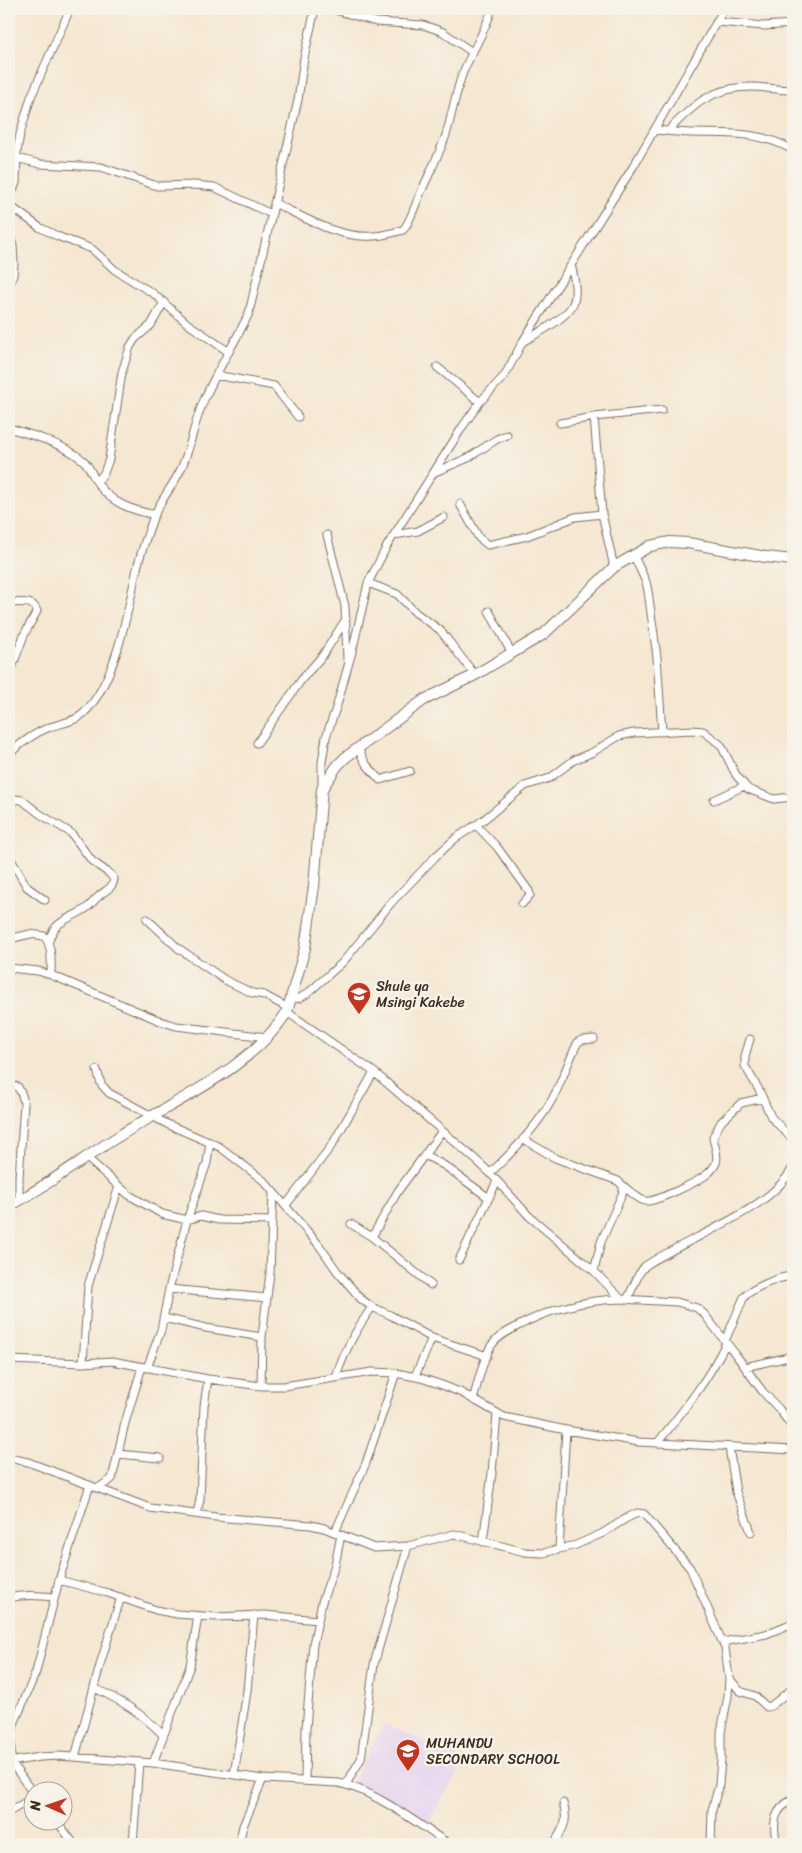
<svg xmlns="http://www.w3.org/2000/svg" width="802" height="1853" font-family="Sriracha,sans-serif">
<rect width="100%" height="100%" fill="#f7f3e8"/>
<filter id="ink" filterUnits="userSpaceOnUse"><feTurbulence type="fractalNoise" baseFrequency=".02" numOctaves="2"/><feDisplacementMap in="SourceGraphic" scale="10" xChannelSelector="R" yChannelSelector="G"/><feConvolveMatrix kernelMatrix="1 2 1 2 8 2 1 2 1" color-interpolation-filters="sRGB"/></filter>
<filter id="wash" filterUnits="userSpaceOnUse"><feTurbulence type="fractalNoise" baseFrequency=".0096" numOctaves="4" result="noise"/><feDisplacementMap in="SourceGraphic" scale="20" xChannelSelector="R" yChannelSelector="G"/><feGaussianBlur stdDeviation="1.12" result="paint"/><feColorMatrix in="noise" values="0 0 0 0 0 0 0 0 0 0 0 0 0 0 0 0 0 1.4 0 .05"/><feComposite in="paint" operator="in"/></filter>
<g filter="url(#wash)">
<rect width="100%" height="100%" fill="#f5e7d1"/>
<path fill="#e6d2f0" d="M384 1724 466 1760 426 1825 352 1783Z"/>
</g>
<g filter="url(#ink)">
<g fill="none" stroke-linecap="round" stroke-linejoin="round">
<defs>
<path id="street" d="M332 9 376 22 423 25 435 29 443 32 472 52
M717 22 764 26 793 24
M655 130C668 131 681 133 694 133 732 134 759 131 793 150
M668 131C693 105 712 87 751 87 765 87 779 90 793 90
M17 158 40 164 101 167 157 186 195 185 214 187 271 214
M9 200 16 183 17 152 20 134 31 97 70 9
M274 203C304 217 338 239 373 236 383 236 394 232 403 230 411 220 413 210 418 199 427 178 438 157 446 135 452 115 455 95 462 75 471 52 484 34 492 9
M9 205 39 227 57 236 92 249 115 270 154 294 188 324 229 352
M9 286 13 275 14 264 13 246 10 237 11 206
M524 341C537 334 567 318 573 304 578 293 574 276 571 265
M437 367 480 402
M216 375 274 386 298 417
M594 417 602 514 614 567
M560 423 594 417 662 410
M9 428C33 435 64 444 84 461 90 467 93 477 98 484 112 504 132 510 155 515
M435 472 468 458 497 439 507 435
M97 482 104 473 109 459 122 372 130 347 135 339 151 325 164 302
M460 504 479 538 488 545 527 536 575 517 602 514
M327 535 345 606 347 659
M394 535 418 531 444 517
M633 554 646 582 648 591 657 657 662 732
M368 583 397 594 416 613 440 630 475 675
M9 603C19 603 33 599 37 611L24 635 9 676
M489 611 511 652
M257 743 302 679 323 655 346 619
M358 749 366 764 380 780 410 771
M9 754C21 743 34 733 50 727 61 723 75 722 84 713 115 683 127 614 136 573 140 554 147 536 153 518 160 501 173 486 181 469 191 447 194 422 204 400 217 370 235 343 249 313L298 100 304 58 315 9
M322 788V762L326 737 337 705 353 648 368 583 387 546 463 426 480 402 505 375 523 341 633 167 724 9
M714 800 744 786
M9 808 15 799 22 800 40 814 71 833 92 861 110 874 114 879C113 889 105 890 99 896 95 899 92 904 88 907 73 919 54 919 49 941
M476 825 497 847 529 891 530 895 522 904
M9 856 27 887 45 900
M147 919 178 948 225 980 252 993 264 995 288 1008
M9 939 30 934 44 936C53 947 51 962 51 975
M9 968 38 971 51 975 163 1022 176 1026 267 1037
M291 999 300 998 308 993 343 962 391 903 436 856 456 838 482 821 525 786 550 778 574 760 593 752 619 736 634 733 692 730 703 731 721 745 736 775 748 789 774 799 793 797
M287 1012 374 1072 476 1160 490 1173 529 1216 594 1271 621 1299 677 1302 697 1308 704 1314 736 1355 763 1392 779 1409 793 1428
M750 1039 745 1056V1066L759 1090 771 1117 793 1140
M97 1070 101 1084 109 1093 167 1124 220 1147 264 1181 319 1245 337 1271 361 1299 372 1307 390 1315 432 1338 487 1356
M9 1085 18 1087 22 1095 24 1103 19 1178V1200
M523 1139 555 1158 618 1181 623 1186V1192L601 1242 594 1271
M425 1155 445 1166 489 1198
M87 1158 129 1195 162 1214 187 1220 201 1216 219 1220 272 1221
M490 1173C515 1150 541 1123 556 1092 564 1075 570 1058 578 1042L582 1040 594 1039
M622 1185C629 1190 637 1199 645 1201 654 1203 697 1182 706 1175 710 1172 714 1168 716 1163 719 1154 714 1146 713 1137L721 1122 741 1103 763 1098
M286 1205 332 1145 374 1072
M351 1224 372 1237 431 1285
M372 1237 398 1191 442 1131
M459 1260 497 1181
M169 1289 267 1298
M627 1300 639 1274 645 1266C686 1238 771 1211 793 1167
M164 1318 206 1328 262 1337
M725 1341 744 1297C752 1288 781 1276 793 1276
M9 1360 83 1363 112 1361 208 1379 261 1386H284L372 1372 396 1373 421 1378 442 1385 462 1393 504 1417 566 1430 639 1442 793 1450
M83 1363 88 1286 119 1186
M745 1367 793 1356
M147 1368 161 1330 169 1289 187 1220 207 1163 210 1142
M415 1376 432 1338
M336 1377C346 1348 354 1333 372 1307
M261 1386 262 1337 270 1273 273 1192
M473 1400C478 1383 482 1361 491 1346 497 1337 507 1332 516 1327 549 1309 583 1300 621 1299
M658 1442C684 1410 708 1380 726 1343
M729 1447 736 1492 751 1532
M118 1454 160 1458
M9 1458 28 1462 150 1508 216 1517 311 1525 324 1528 374 1548 408 1546 454 1534 525 1552 543 1553 576 1545 603 1533 627 1518 637 1513 644 1514 690 1568 725 1648 729 1678 728 1696 721 1732V1759L719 1785 712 1810 711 1844
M98 1488 112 1479 125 1423 142 1367
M197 1514 200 1499 204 1406 208 1379
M335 1532 366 1463 396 1373
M483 1542 492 1473 497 1414
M559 1549 566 1430
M59 1580 108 1593 156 1610 177 1614 216 1617 265 1615 318 1620
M9 1598C24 1594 38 1595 54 1597
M723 1642 766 1634 793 1623
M729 1678 740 1691 755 1696 767 1707 771 1706 793 1688
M94 1688C121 1700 143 1714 163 1735
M75 1757 102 1658 121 1597
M9 1762 40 1757 59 1756 153 1763 263 1779 338 1783C372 1789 420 1825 449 1844
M153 1763 190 1666 198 1616
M234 1775 247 1691 254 1615
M305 1781 306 1728 313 1644 322 1602 335 1565 341 1535
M346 1784 361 1759 374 1664 408 1546
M32 1792 11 1762V1740L14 1724 36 1672 59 1580 90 1485
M9 1812 32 1798
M56 1820 74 1844
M133 1844 139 1762
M225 1844 239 1842
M239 1844 243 1826 263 1779
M554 1844C563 1828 569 1822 563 1803
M777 1844C772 1823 773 1810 793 1799"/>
<path id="secondary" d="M9 1206C47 1186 82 1159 119 1136 175 1100 250 1070 287 1012L305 948 314 886 322 789 337 766 346 757 424 700 475 675 544 634 614 567 650 546 670 542 688 543 766 557 793 560"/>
</defs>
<use href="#street" stroke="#7c6c5d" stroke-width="9"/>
<use href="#secondary" stroke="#7c6c5d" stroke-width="12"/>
<use href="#street" stroke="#fff" stroke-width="7"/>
<use href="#secondary" stroke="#fff" stroke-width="10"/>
</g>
</g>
<defs>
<symbol id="school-pin" viewBox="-11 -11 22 30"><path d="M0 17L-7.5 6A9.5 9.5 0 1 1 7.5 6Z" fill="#c8321e" stroke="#f7f3e8"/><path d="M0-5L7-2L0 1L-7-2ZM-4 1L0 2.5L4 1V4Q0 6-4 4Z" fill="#fff"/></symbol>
</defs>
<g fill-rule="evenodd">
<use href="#school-pin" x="345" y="980" width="28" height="38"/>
<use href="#school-pin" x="394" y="1737" width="28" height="38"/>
</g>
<g text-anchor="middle" stroke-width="5" stroke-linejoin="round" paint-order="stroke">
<g font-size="14" fill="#3b2a1e" stroke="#f7f3e8" text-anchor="start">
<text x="376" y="991">Shule ya<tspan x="376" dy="16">Msingi Kakebe</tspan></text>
<text x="426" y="1748">MUHANDU<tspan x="426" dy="16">SECONDARY SCHOOL</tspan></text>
</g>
</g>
<rect width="802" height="1853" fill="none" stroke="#f7f3e8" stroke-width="30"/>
<g transform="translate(48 1806) rotate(272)"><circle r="24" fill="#f7f3e8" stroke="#aca397"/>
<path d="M0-4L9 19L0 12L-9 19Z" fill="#c8321e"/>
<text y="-8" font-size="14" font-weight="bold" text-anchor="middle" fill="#3b2a1e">N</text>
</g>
</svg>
